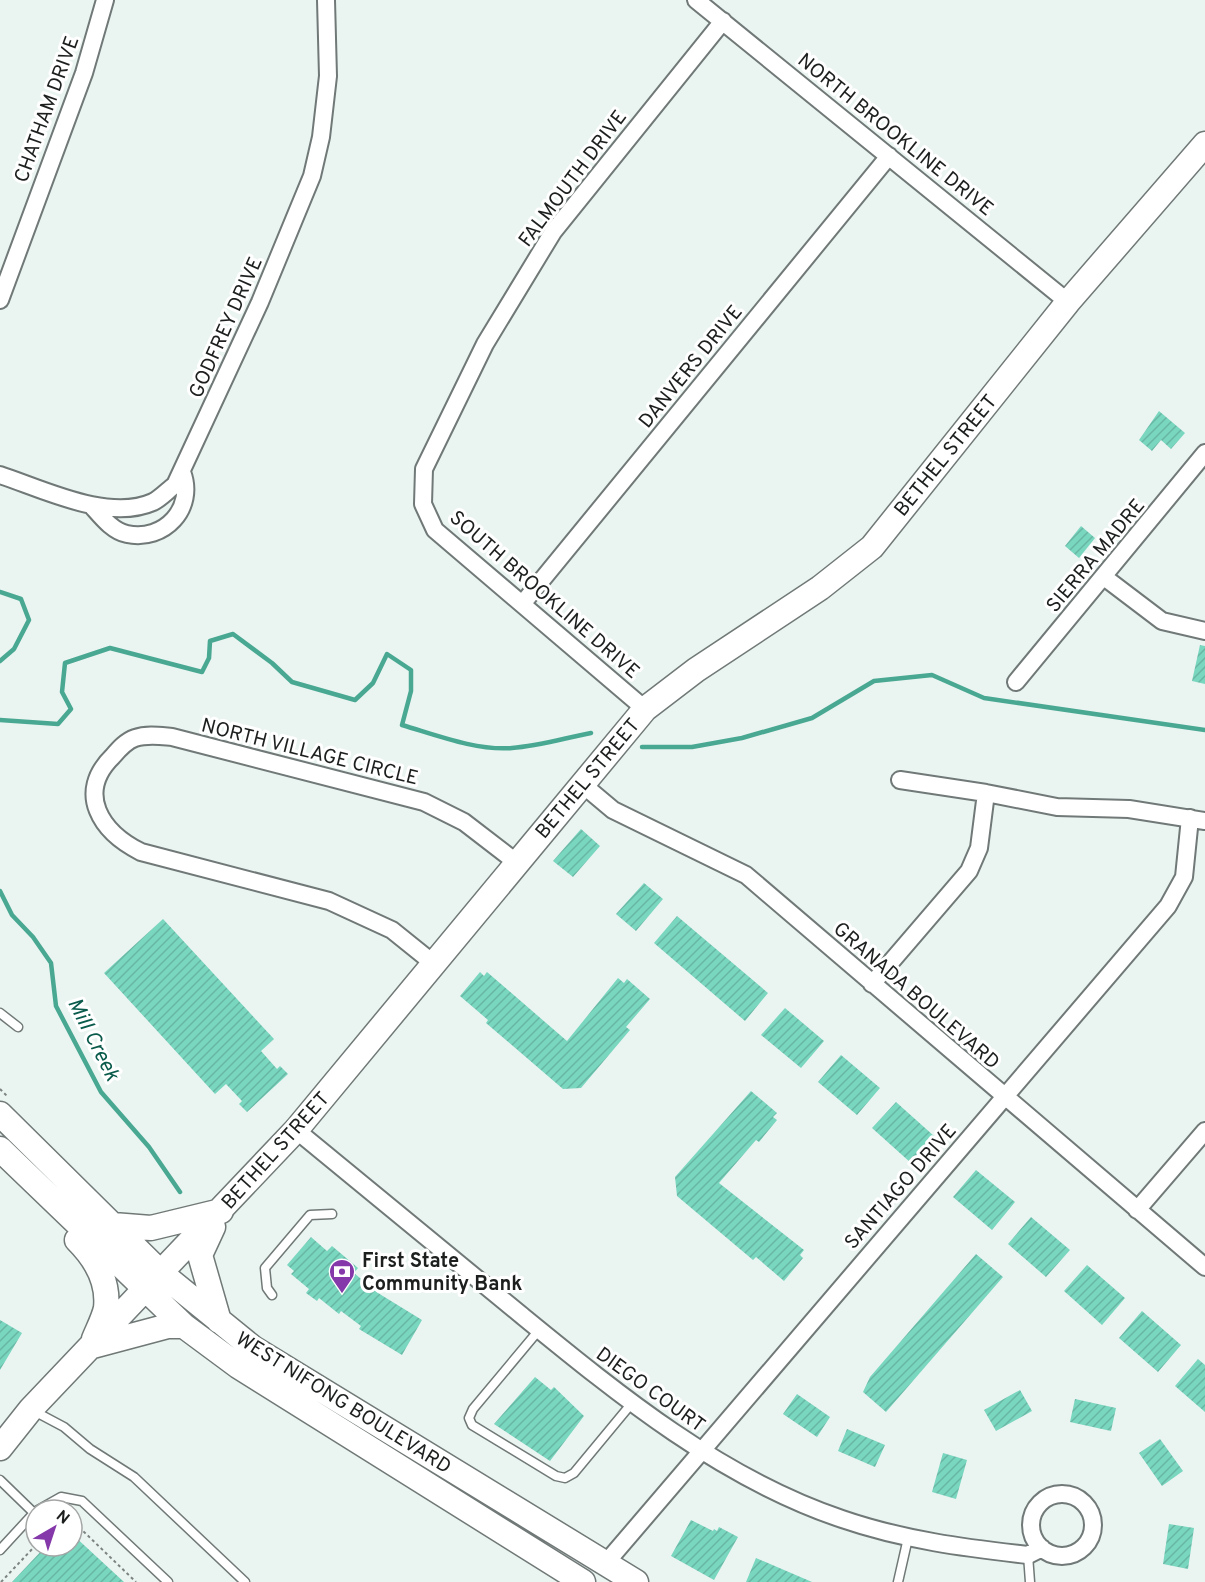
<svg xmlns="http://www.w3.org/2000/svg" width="1205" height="1582" font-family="Overpass,sans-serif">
<defs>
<pattern id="building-hatch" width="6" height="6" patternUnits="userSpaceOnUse" patternTransform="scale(1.5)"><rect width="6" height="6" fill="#79d6bf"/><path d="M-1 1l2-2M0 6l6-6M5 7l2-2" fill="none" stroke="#68b7a4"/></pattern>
</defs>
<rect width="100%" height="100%" fill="#eaf4f1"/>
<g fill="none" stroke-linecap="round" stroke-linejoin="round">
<path stroke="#49a892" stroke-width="4.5" d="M0 592 21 599 29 620 14 649 0 661
M0 720 58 724 71 709 62 692 65 663 110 648 202 672 209 658 210 641 233 634 272 663 292 682 355 700 373 683 387 654 411 670V691L402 725C436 735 477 751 512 748 538 746 565 738 591 733
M642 747H692L742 738 812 718 874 681 932 675 984 698 1205 730
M0 891 12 915 33 937 51 963 56 1006 101 1092 149 1147 180 1192"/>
</g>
<path fill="url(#building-hatch)" d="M1159 411 1185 433 1171 449 1161 440 1152 451 1139 440Z
M1081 526 1095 538 1079 558 1065 546Z
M1200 645 1205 646V684L1192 681Z
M581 829 600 846 573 877 553 861Z
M644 883 663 899 636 931 616 914Z
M677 916 768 993 745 1021 654 943Z
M163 919 274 1039 261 1051 277 1069 280 1066 288 1074 247 1112 239 1104 242 1101 226 1084 215 1094 104 973Z
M480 972 484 976 487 972 567 1041 618 978 624 983 627 979 650 999 626 1027 630 1030 581 1088 563 1089 486 1023 488 1020 460 996Z
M785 1008 824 1041 801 1068 761 1035Z
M841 1055 880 1088 857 1115 818 1082Z
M751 1091 777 1113 773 1117 777 1120 759 1142 756 1140 719 1183 804 1250 800 1255 803 1258 784 1281 756 1257 753 1260 677 1196 675 1177Z
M896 1102 934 1136 911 1163 872 1128Z
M976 1170 1015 1202 992 1230 953 1197Z
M1031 1217 1070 1250 1046 1277 1008 1244Z
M311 1237 327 1251 332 1246 358 1268 354 1273 378 1293 422 1320 402 1355 359 1329 361 1326 341 1311 339 1314 319 1298 317 1301 306 1293 309 1289 291 1274 294 1271 287 1265Z
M976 1254 1003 1277 886 1412 863 1392 870 1377Z
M1087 1265 1125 1298 1102 1325 1064 1291Z
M1142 1311 1181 1345 1158 1372 1119 1338Z
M0 1320 22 1333 0 1370Z
M1198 1359 1205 1365V1412L1175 1386Z
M535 1377 551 1390 554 1387 584 1416 550 1461 494 1424Z
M1020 1390 1032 1411 996 1431 984 1410Z
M797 1394 830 1417 817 1437 783 1414Z
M1075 1399 1116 1408 1111 1431 1070 1422Z
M847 1429 885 1445 875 1467 838 1451Z
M1160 1439 1183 1471 1162 1486 1139 1453Z
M943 1453 967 1460 956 1499 932 1492Z
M691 1520 713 1531 714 1529 717 1531 719 1527 738 1537 714 1580 671 1556Z
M1169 1524 1194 1528 1188 1569 1163 1564Z
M72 1534 124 1582H12L46 1546H72Z
M756 1558 812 1582H746Z"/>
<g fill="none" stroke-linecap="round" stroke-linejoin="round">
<defs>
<path id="lane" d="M0 1013 18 1027
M272 1295 267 1288 265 1268 310 1215 332 1214
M539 1330 473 1409 469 1418 472 1425 556 1476 565 1478 574 1473 632 1403
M32 1410 64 1427 90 1449 134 1477 245 1582
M0 1480 34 1513 0 1550
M38 1510 61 1497 82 1501 168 1582
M1028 1555 1030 1582
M898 1582 908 1538"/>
<path id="street" d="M696 0 1068 302
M0 300 84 73 105 0
M0 475C43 489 108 522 153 502 161 498 168 490 175 485L260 302 312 176 321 137 328 76 326 0
M91 505C101 516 112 531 127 534 164 542 196 508 182 472
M1104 577 1162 621 1205 631
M523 603 889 156
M1016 682 1205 453
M645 709 435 530 423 504 424 469 485 344 553 232 723 21
M900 780 986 793 1057 807 1129 809 1205 821
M582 784 613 810 746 875 1205 1267
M433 963 392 930 329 901 141 852C101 832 75 793 113 756 119 749 126 741 135 738 147 734 160 736 172 737L424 802 464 822 516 862
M872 984 969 871 979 848 986 793
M296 1130C371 1191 445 1253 520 1314 618 1394 720 1478 842 1519 903 1540 965 1548 1028 1555L1042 1548
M1137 1210 1205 1131
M1031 1525a31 31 0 1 1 62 0a31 31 0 1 1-62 0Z
M605 1564 1168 906 1184 877 1190 818"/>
<path id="secondary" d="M0 1114 162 1274 253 1348 636 1582
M0 1149 184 1326 238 1366 583 1582
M113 1225 151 1228 221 1211
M213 1227 200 1255 219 1321
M77 1240C95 1258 109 1281 106 1308 104 1318 98 1329 94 1339
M93 1346 168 1326H184
M0 1448 31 1409 296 1130 645 709 696 670 820 588 872 547 1068 302 1205 144"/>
</defs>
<use href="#lane" stroke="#707977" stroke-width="11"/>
<use href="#street" stroke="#707977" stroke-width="20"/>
<use href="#secondary" stroke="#707977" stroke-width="27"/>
<path stroke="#7c8381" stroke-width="2" stroke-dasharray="3 3" stroke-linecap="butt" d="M0 1089 8 1097
M72 1530H82L136 1582
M1 1582 36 1545"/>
<use href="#lane" stroke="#fff" stroke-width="8"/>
<use href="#street" stroke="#fff" stroke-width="16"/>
<use href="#secondary" stroke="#fff" stroke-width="24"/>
</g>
<defs>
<symbol id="bank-pin" viewBox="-11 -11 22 30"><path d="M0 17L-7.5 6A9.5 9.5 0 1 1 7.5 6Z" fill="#8438a9" stroke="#fff"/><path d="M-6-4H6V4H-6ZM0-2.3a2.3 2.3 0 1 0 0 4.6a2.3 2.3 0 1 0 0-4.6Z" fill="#fff"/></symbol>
</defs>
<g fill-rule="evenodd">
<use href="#bank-pin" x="327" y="1257" width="30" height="40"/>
</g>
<g text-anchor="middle" stroke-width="6" stroke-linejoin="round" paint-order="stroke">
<g font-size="20" fill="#1c1f1e" stroke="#fff">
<text transform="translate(46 109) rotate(-70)" y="7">CHATHAM DRIVE</text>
<text transform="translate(896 134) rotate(39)" y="7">NORTH BROOKLINE DRIVE</text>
<text transform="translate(572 178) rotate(-53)" y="7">FALMOUTH DRIVE</text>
<text transform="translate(225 327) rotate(-66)" y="7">GODFREY DRIVE</text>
<text transform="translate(690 366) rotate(-51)" y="7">DANVERS DRIVE</text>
<text transform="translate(945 455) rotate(-51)" y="7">BETHEL STREET</text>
<text transform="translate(1095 555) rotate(-50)" y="7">SIERRA MADRE</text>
<text transform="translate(545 594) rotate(41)" y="7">SOUTH BROOKLINE DRIVE</text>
<text transform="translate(310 751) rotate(14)" y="7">NORTH VILLAGE CIRCLE</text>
<text transform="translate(587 778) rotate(-50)" y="7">BETHEL STREET</text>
<text transform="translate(917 995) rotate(41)" y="7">GRANADA BOULEVARD</text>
<text transform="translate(275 1150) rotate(-48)" y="7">BETHEL STREET</text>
<text transform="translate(900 1186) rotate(-49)" y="7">SANTIAGO DRIVE</text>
<text transform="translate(651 1389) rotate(36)" y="7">DIEGO COURT</text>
<text transform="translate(344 1402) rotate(32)" y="7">WEST NIFONG BOULEVARD</text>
</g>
<g font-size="20" font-weight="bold" fill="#1c1f1e" stroke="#fff" text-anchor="start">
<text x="362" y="1267">First State<tspan x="362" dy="23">Community Bank</tspan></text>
</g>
<g font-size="21" font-style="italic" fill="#0a5b4b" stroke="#fff">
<text transform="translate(94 1039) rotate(63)" y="7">Mill Creek</text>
</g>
</g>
<g transform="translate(54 1528) rotate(39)"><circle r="28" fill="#ffffff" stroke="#a4a5a5" stroke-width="1.5"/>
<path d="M0-4.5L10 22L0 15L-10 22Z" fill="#8438a9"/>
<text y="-9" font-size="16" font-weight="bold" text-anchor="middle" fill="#1c1f1e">N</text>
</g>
</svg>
